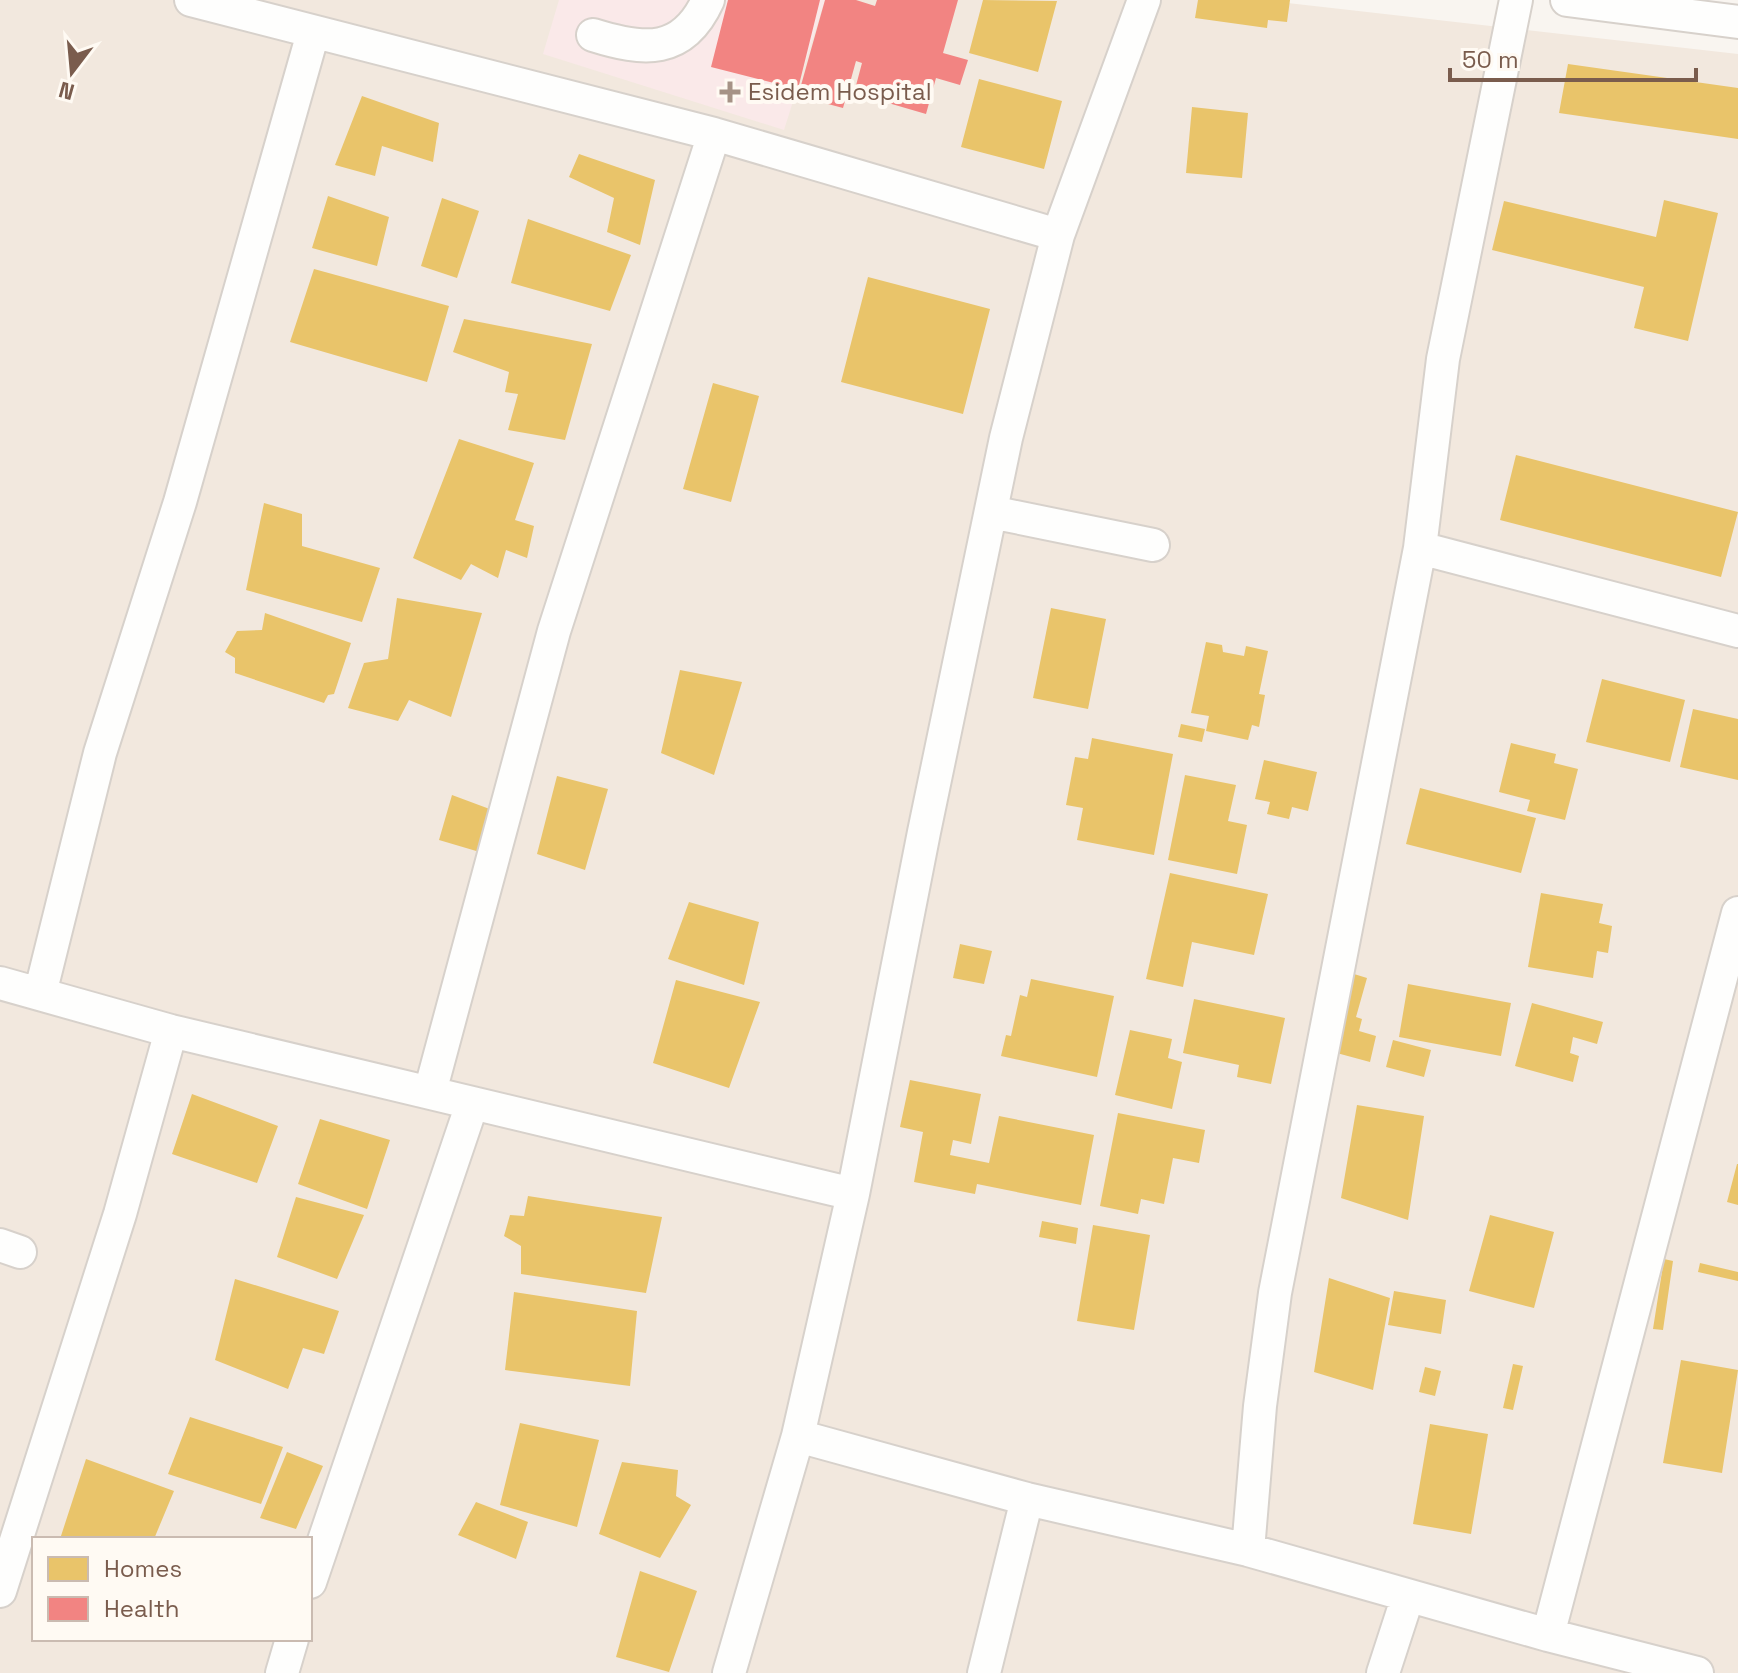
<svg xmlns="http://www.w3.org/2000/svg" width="1738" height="1673" font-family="'Space Grotesk',sans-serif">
<rect width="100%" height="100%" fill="#f9f5f0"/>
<path fill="#f2e8de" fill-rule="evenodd" d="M0 0H1261L1738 54V1673H0ZM34 1539H310V1639H34Z"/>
<path fill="#fae9e9" d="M559 0H825L784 130 543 54Z"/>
<path fill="#e9c46a" d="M983 0 1057 1 1038 72 969 53Z
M1198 0H1290L1287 22 1268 20 1267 28 1195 18Z
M1568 64 1738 88V139L1559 113Z
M979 79 1062 101 1044 169 961 147Z
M362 96 439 123 433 162 382 146 375 176 335 165Z
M1192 107 1248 113 1242 178 1186 173Z
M579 154 655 180 640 245 607 232 614 198 569 177Z
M328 196 389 217 377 266 312 248Z
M442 198 479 211 457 278 421 266Z
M1664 200 1718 213 1688 341 1634 328 1644 287 1492 250 1504 201 1656 237Z
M528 219 631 255 610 311 511 283Z
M314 269 449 306 427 382 290 342Z
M868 277 990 309 963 414 841 382Z
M464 319 592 344 565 440 508 430 518 394 505 392 509 372 453 352Z
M713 383 759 396 731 502 683 489Z
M459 439 534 463 515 520 534 526 527 558 506 550 498 578 471 564 461 580 413 558Z
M1516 455 1738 512 1721 577 1500 520Z
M264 503 302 514V546L380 568 362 622 246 590Z
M397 598 482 613 451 717 409 700 398 721 348 708 364 663 388 659Z
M1051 608 1106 619 1088 709 1033 698Z
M265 613 351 643 334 694 328 695 324 703 235 673V658L225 652 237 631 262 630Z
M1206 642 1222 645 1223 652 1244 656 1246 646 1268 651 1259 694 1265 695 1259 727 1252 725 1248 740 1206 731 1209 716 1191 713Z
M680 670 742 682 714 775 661 753Z
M1602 679 1685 700 1670 762 1586 742Z
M1693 709 1738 719V780L1680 767Z
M1181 724 1205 729 1202 742 1178 737Z
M1092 738 1173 754 1154 855 1077 840 1083 808 1066 805 1075 757 1088 759Z
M1511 743 1556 754 1554 763 1578 769 1565 820 1527 811 1530 800 1499 792Z
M1264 760 1317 772 1308 811 1292 807 1289 819 1267 814 1270 802 1255 799Z
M1185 775 1236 785 1228 821 1247 825 1237 874 1168 860Z
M557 776 608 789 585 870 537 854Z
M1420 788 1536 818 1521 873 1406 844Z
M452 795 495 811 483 853 439 840Z
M1170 873 1268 894 1254 955 1192 942 1183 987 1146 979Z
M1541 893 1603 904 1599 923 1612 926 1608 953 1597 951 1593 978 1528 967Z
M689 902 759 922 744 985 668 959Z
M960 944 992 951 984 984 953 978Z
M1354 974 1367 978 1356 1017 1362 1019 1359 1031 1376 1036 1370 1062 1333 1052Z
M1031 979 1114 996 1097 1077 1001 1056 1006 1035 1011 1036 1020 995 1027 997Z
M676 980 760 1002 729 1088 653 1063Z
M1408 984 1511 1003 1501 1056 1399 1037Z
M1194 999 1285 1018 1271 1084 1237 1077 1239 1065 1183 1053Z
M1532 1003 1603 1022 1597 1044 1573 1037 1570 1053 1579 1056 1573 1082 1515 1066Z
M1130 1030 1172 1039 1168 1058 1182 1062 1172 1109 1115 1095Z
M1393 1040 1431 1050 1424 1077 1386 1067Z
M910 1080 981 1094 971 1144 953 1140 950 1155 989 1163 999 1116 1094 1135 1081 1205 977 1184 975 1194 914 1182 923 1132 900 1127Z
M192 1094 278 1126 257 1183 172 1154Z
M1357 1105 1424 1116 1408 1220 1341 1198Z
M1118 1113 1205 1130 1199 1163 1173 1158 1164 1204 1141 1199 1138 1214 1100 1206Z
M320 1119 390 1140 367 1209 298 1184Z
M1737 1164H1738V1205L1727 1202Z
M528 1196 662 1217 646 1293 521 1274V1246L504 1236 510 1215 524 1216Z
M296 1197 364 1215 337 1279 277 1257Z
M1490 1215 1554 1232 1534 1308 1469 1291Z
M1042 1221 1078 1228 1076 1244 1039 1237Z
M1093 1225 1150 1235 1134 1330 1077 1321Z
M1664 1259 1673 1261 1663 1330 1653 1329Z
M1700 1263 1738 1272V1281L1698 1272Z
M1329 1278 1390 1298 1373 1390 1314 1372Z
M235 1279 339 1311 324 1354 303 1348 288 1389 215 1360Z
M1394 1291 1446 1300 1441 1334 1388 1325Z
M514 1292 637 1311 630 1386 505 1370Z
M1681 1360 1738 1370 1722 1473 1663 1463Z
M1513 1364 1523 1366 1513 1410 1503 1408Z
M1425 1367 1441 1371 1435 1396 1419 1392Z
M190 1417 283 1447 261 1504 168 1474Z
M520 1423 599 1440 577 1527 500 1505Z
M1430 1424 1488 1434 1471 1534 1413 1524Z
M287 1452 323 1466 296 1529 260 1518Z
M86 1459 174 1491 154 1539H60Z
M622 1462 678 1470 676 1496 691 1505 660 1558 599 1534Z
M476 1502 528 1522 516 1559 458 1535Z
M640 1571 697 1591 669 1672 616 1657Z"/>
<path fill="#f28482" d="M728 0H820L798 89 711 67Z
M825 0H856L875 6 877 0H958L943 53 968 60 960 85 936 78 926 114 854 93 862 63 856 61 843 108 798 96Z"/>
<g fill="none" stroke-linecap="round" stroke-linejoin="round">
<defs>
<path id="minor" d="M191 0 714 134 1058 235
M1567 0 1738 22
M593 35C644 51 683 55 708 0
M991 512 1153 545
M1420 548 1738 631
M0 983 171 1031 853 1194
M40 994 100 753 180 502 313 33
M430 1092 554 631 714 134
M0 1245 20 1252
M798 1436 1027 1499 1248 1550 1548 1635 1697 1673
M1248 1550 1260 1406 1275 1293 1420 548 1443 359 1516 0
M310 1582 472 1104
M0 1591 120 1214 171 1031
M1548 1635 1738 913
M282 1673 292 1639
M729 1673 798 1436 853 1194 924 832 1006 438 1058 235 1144 0
M984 1673 1027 1499
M1383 1673 1408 1596"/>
</defs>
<use href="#minor" stroke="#d7d1cb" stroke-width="36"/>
<use href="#minor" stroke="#fefefd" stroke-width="32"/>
</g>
<path fill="#a69286" stroke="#fffaf3" stroke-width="3" d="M726 80h8v8h8v8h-8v8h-8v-8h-8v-8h8z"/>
<g text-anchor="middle" stroke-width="8" stroke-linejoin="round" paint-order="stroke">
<g font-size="24" fill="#7a5c4d" stroke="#fffaf3" text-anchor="start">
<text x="748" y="100">Esidem Hospital</text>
</g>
</g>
<rect x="32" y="1537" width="280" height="104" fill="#fffaf3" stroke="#cabbb1" stroke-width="2"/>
<rect x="48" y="1557" width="40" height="24" fill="#e9c46a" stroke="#cabbb1" stroke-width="2"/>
<text x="104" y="1577" font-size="24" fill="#7a5c4d">Homes</text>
<rect x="48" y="1597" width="40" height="24" fill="#f28482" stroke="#cabbb1" stroke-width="2"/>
<text x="104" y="1617" font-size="24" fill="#7a5c4d">Health</text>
<g transform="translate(72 72) rotate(196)" stroke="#fffaf3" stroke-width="6" paint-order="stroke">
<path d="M0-6L14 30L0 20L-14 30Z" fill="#7a5c4d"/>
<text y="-12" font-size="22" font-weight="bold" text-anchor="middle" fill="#7a5c4d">N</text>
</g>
<path d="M1450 68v12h246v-12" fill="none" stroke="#7a5c4d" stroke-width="4"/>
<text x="1462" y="68" font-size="24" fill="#7a5c4d" stroke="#fffaf3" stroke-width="6" paint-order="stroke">50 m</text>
</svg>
